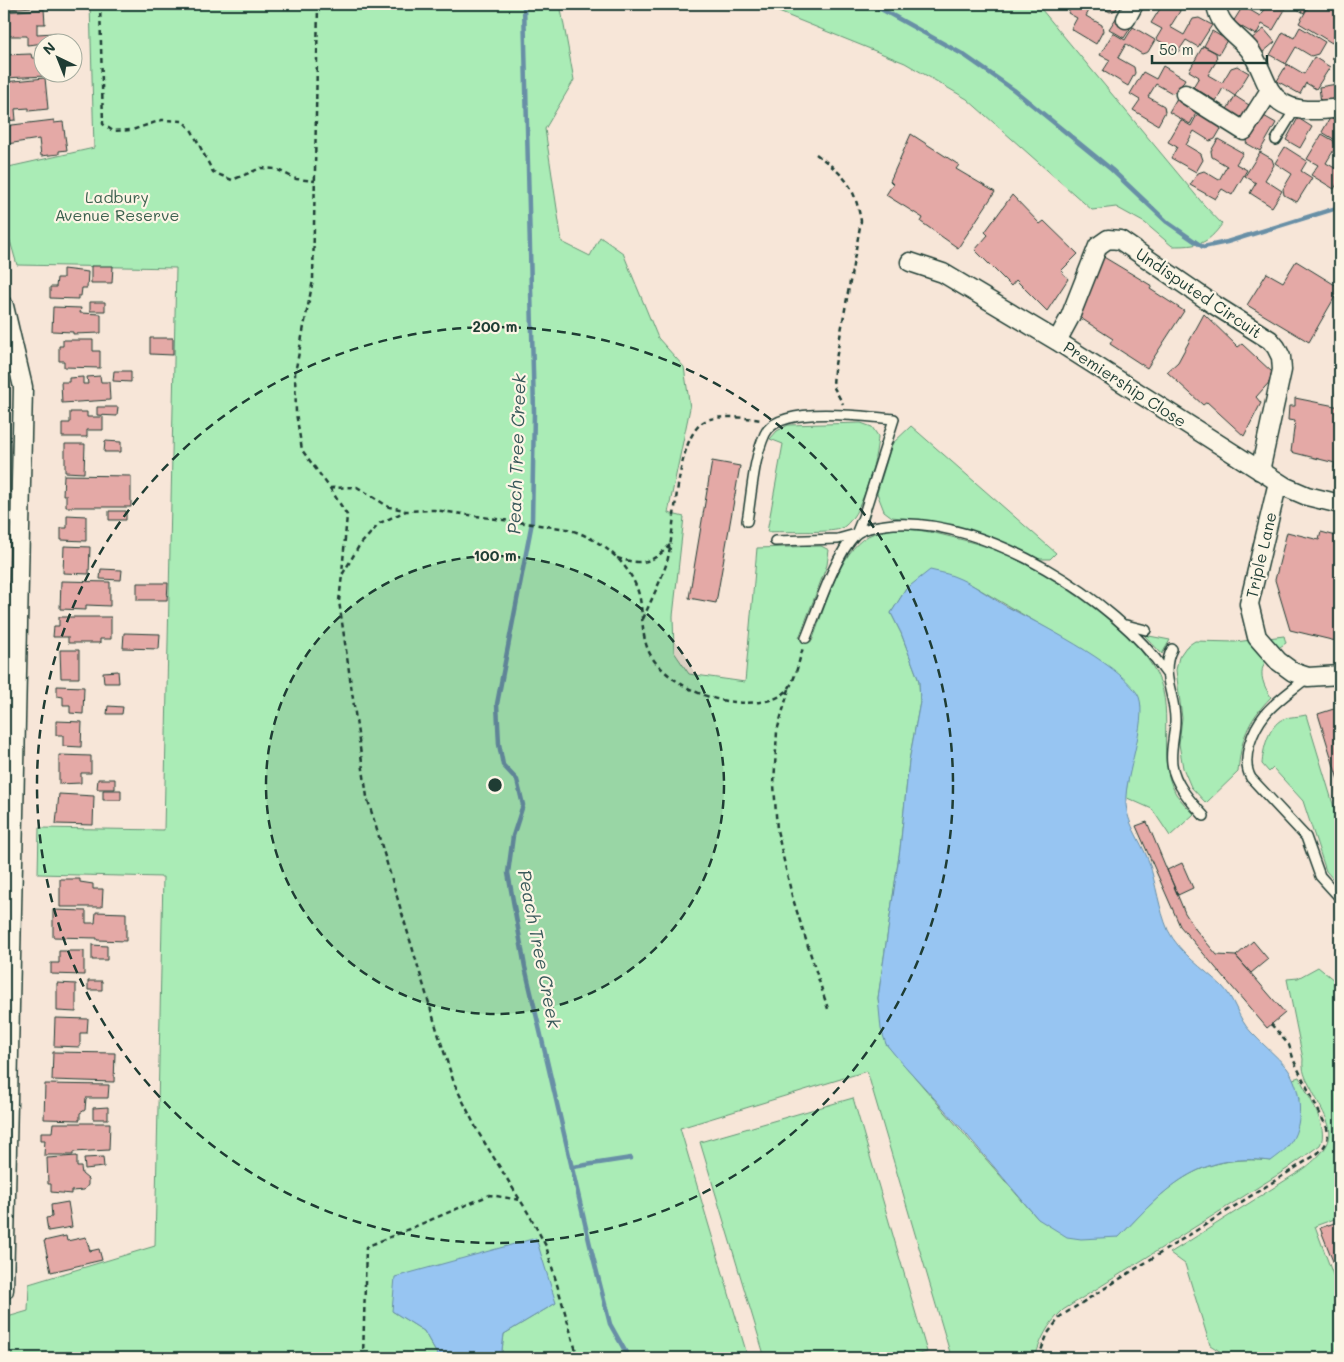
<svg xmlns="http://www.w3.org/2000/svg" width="1344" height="1362" font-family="Mali,sans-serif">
<rect width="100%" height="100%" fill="#f7e6d8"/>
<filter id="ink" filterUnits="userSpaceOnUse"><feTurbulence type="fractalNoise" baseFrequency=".02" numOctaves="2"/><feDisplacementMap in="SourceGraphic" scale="10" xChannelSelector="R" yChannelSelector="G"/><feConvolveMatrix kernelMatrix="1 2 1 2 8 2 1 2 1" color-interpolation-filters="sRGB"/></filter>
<g filter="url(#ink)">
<path fill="#aaecb6" stroke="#649475" d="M90 4H560L574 80 545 129 562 242 590 256 600 237 623 253 658 338 684 367 690 408 668 513 684 517 673 616 674 652 689 674 745 682 757 548 821 546 829 550 827 565 799 638 812 641C824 611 839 551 868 536 890 525 916 529 939 534 955 538 973 542 990 548 1038 565 1126 623 1153 667 1179 708 1153 754 1176 794 1181 801 1188 808 1194 814L1170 836 1152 809 1125 797 1131 761 1121 677 1065 639 972 585 906 589 891 613 901 633 919 681 920 702 909 761 900 849 878 998 886 1044 1038 1219 1119 1237C1166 1187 1197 1153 1271 1161L1299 1099 1293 1079 1299 1077C1307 1094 1330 1128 1320 1145L1287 1169 1063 1310C1047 1325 1041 1338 1035 1358H987L968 1354 962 1358H949L951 1356 867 1071 680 1128 748 1358H501L504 1334 556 1303 392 1311 424 1331 439 1358H4V1318L28 1311 29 1284 155 1246 163 877 38 874 39 828 164 830 176 268 17 265 4 220V168L94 148Z
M759 4H1037L1204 205 1222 224C1207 245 1198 246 1172 246L1145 223 1116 207 1092 210 967 99 905 63Z
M861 423 872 427 878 436C877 458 862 520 840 529 829 533 782 531 767 532L783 444 770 439 777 431 788 425Z
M911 426 1056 553 1050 559H1039L994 539 938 522 892 517 884 511 877 493 892 444Z
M1144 635 1170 640 1162 654Z
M1284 636 1286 643C1262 658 1254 672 1271 697 1247 722 1241 739 1238 772L1206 803 1191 787 1183 768 1179 744 1182 718 1176 670 1179 657 1186 647 1195 641 1235 642Z
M1306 715 1340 827V887L1326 871 1303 801 1273 768 1269 772 1262 764C1263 750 1268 726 1283 719 1290 716 1299 717 1306 715Z
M1318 967 1340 985V1217L1315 1226 1340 1294V1358H1223L1221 1352 1210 1345 1185 1264 1170 1253 1305 1168C1344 1137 1330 1127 1311 1088 1305 1077 1302 1071 1303 1059L1287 979 1298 978Z
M853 1098 927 1352 904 1358H765L700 1142Z"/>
<path fill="#97c5f2" stroke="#678fa6" d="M930 570C938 572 946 573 953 576 972 583 987 595 1004 605 1039 624 1116 662 1137 693 1150 712 1127 771 1126 796 1124 821 1141 840 1149 862 1156 884 1159 909 1168 930 1180 954 1203 968 1222 986 1235 999 1238 1019 1251 1032 1263 1045 1276 1055 1287 1068 1302 1088 1305 1126 1288 1146 1284 1152 1276 1157 1271 1161 1197 1152 1166 1188 1119 1237L1081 1239 1067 1237 1038 1219 962 1129 895 1055 886 1044 881 1029 878 998 900 849 909 761 920 702 919 681 901 633 891 613 906 589Z
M536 1238 556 1303 504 1334 501 1358H439L424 1331 392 1311 395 1277Z"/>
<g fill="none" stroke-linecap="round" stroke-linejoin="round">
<path stroke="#678fa6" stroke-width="4.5" d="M524 4 534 412 532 522 497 704 499 744 503 765 517 780 523 805 513 836 508 873 525 967 590 1245 610 1324 629 1358
M872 4 964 55 1014 90 1112 170 1167 222 1203 247 1227 242 1340 207
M573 1167 631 1158"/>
</g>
<path fill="#e4a9a6" stroke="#1f3d34" d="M9 4H43V6L9 9Z
M1073 4H1093L1086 16 1102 25 1103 31 1096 44 1071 29 1077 18 1068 13Z
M1096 4H1119L1116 10 1110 12Z
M1163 4 1178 6 1180 11 1170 27 1184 35 1193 19 1199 18 1212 25 1198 47 1186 40 1178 52 1156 39 1162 29 1151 23Z
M1267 4H1279L1286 8 1273 30 1262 24 1256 35 1233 22 1243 6 1260 16Z
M1289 4H1309L1304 13Z
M1310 4H1336L1340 7V29L1332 43 1299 23Z
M44 9 45 24H37V34L55 33V42L27 45V36H7L6 29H4V12Z
M1118 15 1133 24 1124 38 1109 29Z
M1133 27 1155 40 1148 52 1142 54 1126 44 1118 58 1134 67 1135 73 1128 86 1103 71 1110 60 1100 55 1113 33 1125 40Z
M1300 27 1325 42 1318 54 1311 56 1296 47 1286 64 1270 55 1283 32 1294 38Z
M1264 29 1275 42 1262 53 1251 39Z
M1212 31 1227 40 1219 54 1204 46Z
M1340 44V63L1332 58Z
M1203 46 1216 53 1217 60 1208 75 1222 83 1231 68 1237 66 1249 73 1235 96 1223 88 1216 101 1193 87 1199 77 1189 71Z
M36 47H42V72H45L46 76 4 78V55L31 54 32 58H37Z
M1314 57 1330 67 1316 89 1306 83 1300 94 1277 81 1287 64 1304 74Z
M1163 66 1185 79 1178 91 1172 93 1156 84 1148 97 1164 106 1165 112 1158 125 1133 110 1140 100 1130 94 1143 72 1156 79Z
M45 78 48 109 29 111V108L15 109 16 120 4 121V82Z
M1337 84 1339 100 1321 103 1319 87Z
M1235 96 1249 105 1240 120 1226 111Z
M1177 98 1198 110 1190 124 1169 112Z
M1198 113 1222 127 1215 139 1210 141 1194 131 1186 145 1201 154 1203 160 1196 172 1171 158 1177 147 1168 142 1181 120 1191 126Z
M1262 115 1276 123 1260 151 1246 143Z
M1298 118 1312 127 1300 148 1286 140Z
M1330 118 1340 124V136L1337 141 1322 132Z
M54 120V123L63 122 67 150 59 151V154L41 156 39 139 7 144 4 126Z
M911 134 959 165 956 169 995 192 958 248 921 222 923 218 886 195 893 184 890 181Z
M1322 134 1334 141 1335 148 1326 163 1340 171V179L1334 189 1311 175 1318 165 1307 159Z
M1218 139 1243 153 1236 164 1247 170 1232 195 1222 189 1215 199 1190 185 1198 173 1204 171 1219 180 1227 166 1212 157 1211 151Z
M1285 147 1307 161 1301 171 1312 178 1297 202 1284 195 1283 189 1292 174 1275 163Z
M1260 152 1272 159 1274 165 1265 180 1282 191 1272 207 1250 193 1256 183 1245 176Z
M1012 195 1040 224 1044 221 1078 254 1061 271 1068 279 1047 311 1016 280 1011 286 975 250 988 235 985 232Z
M1102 256 1152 286 1150 289 1184 311 1147 368 1110 344 1113 339 1076 315 1086 301Z
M1296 261 1340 288 1309 342 1247 305 1267 273 1283 282Z
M91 266H113L112 283H91Z
M63 269 88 272 87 288H82L81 296H78V299L50 298V287H56L57 278H63Z
M90 302H105V311H90Z
M53 307 81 308 80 313 101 314V333L73 334V332L52 331Z
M1204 314 1238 347 1242 344 1273 373 1270 375 1273 378 1256 397 1261 403 1244 436 1207 402 1203 405 1167 372 1178 362Z
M150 338H173V355L150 354Z
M63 340H93V351H100V368L64 367V361H59V346H63Z
M114 371H131V382L113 381Z
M100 376 101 382H109L110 400 62 403 61 382H69V378L83 377V384H88L87 377Z
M1295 398 1340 407V470L1334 468 1335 463 1291 452 1295 421 1288 420 1289 406H1295Z
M97 407H118L117 416 97 415Z
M70 412H87V417H103V430H87V437H62V423H70Z
M105 441 121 442V452H104Z
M65 444H85L84 473 65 472Z
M712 461 740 466 716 603 689 598Z
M64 475 131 476V507H66V495H63Z
M109 511H126V520H109Z
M67 515 86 516V541L61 540V528H67Z
M1287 532 1319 540 1321 532 1340 537V642L1290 630 1275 580Z
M64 546 90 547 89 574 63 573Z
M101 569 122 570 121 580 100 579Z
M61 581 110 582V606L86 605V610L60 609Z
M137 583H168L167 600H137Z
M59 617H111V639H100V643H68V637H53L54 626H59Z
M124 633 160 634 159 649 123 648Z
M60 650H79V678H61Z
M118 671 119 683H104L103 672Z
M57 686 84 687 83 714 70 713V705H63V697L57 696Z
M108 706 123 707 122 714H107Z
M1340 707V786L1318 714Z
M56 721 82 722 81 747 63 746V735H56Z
M59 755 91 756V773H81V783L59 784Z
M98 779H115V789H97Z
M103 790H121V800H103Z
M59 794 94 796 93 825 56 824Z
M1147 822 1185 913 1196 930 1217 955 1236 956 1285 1013 1267 1028 1180 926 1136 826Z
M1182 863 1193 888 1178 895 1167 870Z
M60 879H80V882L93 884V889H103L102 907H60Z
M53 910 86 911V923H95L96 912 126 913V941L97 940V938L53 937Z
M1253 941 1268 959 1251 973 1236 956Z
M92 945 107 946V960H92Z
M59 951H84V975L51 974V963H59Z
M88 981H102V990H88Z
M57 983 76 984V1012L57 1011Z
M55 1018 88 1019 87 1033H80V1047L54 1046Z
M53 1052 115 1053 114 1082 52 1080Z
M45 1084 109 1085 108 1098H86L85 1110 80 1113V1120L44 1119Z
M108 1107V1119H93V1108Z
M53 1123H110L109 1150 73 1152V1155H44L45 1140H41V1132H52Z
M77 1156V1167H81L82 1174 88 1179V1185L84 1190 71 1191V1194L51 1192V1184H48L47 1158Z
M103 1157 104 1167 85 1169 84 1158Z
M68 1202 72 1227 48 1231 46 1218 52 1217 51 1205Z
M1340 1221V1262L1334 1264 1320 1228Z
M66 1236 67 1241 86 1237 90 1251 99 1249 102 1260 51 1272 44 1241Z"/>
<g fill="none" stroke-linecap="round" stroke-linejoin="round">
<defs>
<path id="lane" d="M1276 140 1295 109
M747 521C752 493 753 460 765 434 779 404 866 417 894 419L863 517 856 534 838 539 775 541
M1126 625 1146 630
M806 638C818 609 834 557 855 535 863 527 884 525 894 524 985 518 1116 599 1166 673
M1172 649C1159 674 1176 696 1175 721 1175 735 1170 749 1172 764 1174 783 1191 802 1204 816
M1308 677C1294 689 1277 700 1266 713 1253 729 1240 759 1251 778L1306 837 1320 876 1340 898"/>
<path id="street" d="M1216 4C1219 27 1235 33 1249 49 1259 62 1262 76 1270 90 1284 115 1316 111 1340 108
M1126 19 1134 4
M1185 94 1244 131 1270 90
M910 262 943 273 1057 341 1286 487 1307 496 1340 504
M4 306 23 387 4 1290
M1057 341 1070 317 1098 246 1108 239 1120 240 1213 304 1270 340 1276 347 1281 357 1282 370 1260 471
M1278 482 1249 604 1257 637 1278 661 1293 672 1308 677 1340 675"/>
</defs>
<use href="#lane" stroke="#1f3d34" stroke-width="12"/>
<use href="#street" stroke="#1f3d34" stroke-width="21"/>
<path stroke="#1f3d34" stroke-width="2.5" stroke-dasharray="5 4" stroke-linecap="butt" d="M100 4 103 124 113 131 132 130 162 120 183 121 192 131 213 172 232 180 261 168 276 169 296 179 315 181
M318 4 313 280 295 373 296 413 302 450 330 488 357 487 389 507 405 510
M816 154C845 176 854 184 861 221L834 370 833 386 843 404
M330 488 347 515 342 573
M617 558C642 565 651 564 670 545
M643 619C651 600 661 581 667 562 676 529 675 436 705 421 719 414 747 418 762 420
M789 689 777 731 774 784 777 830 792 896 829 1012
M363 1358 366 1247 490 1195 520 1200
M578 1358 546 1246 530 1216 478 1132 454 1083 437 1030 367 797 339 601 342 575 359 546 380 523 406 511 434 510 567 529C600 538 633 564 640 599 644 622 640 645 657 664 683 692 721 706 760 702 770 701 783 697 789 688 796 677 799 660 803 648
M970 1358H979
M1038 1358 1048 1333 1061 1316 1314 1156C1324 1149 1330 1141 1327 1128L1294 1061 1289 1045 1271 1024"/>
<use href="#lane" stroke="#fcf5e5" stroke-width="9"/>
<use href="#street" stroke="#fcf5e5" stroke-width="18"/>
</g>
</g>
<circle cx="495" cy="785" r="229" fill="#1f3d34" fill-opacity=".12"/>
<g fill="none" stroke="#1f3d34" stroke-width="2.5" stroke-dasharray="9 6">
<circle cx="495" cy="785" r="229"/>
<circle cx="495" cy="785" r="458"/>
</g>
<g text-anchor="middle" stroke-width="4.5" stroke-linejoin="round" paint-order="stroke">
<g font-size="16" fill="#3b604e" stroke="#fcf5e5">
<text x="117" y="203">Ladbury<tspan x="117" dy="18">Avenue Reserve</tspan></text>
</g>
<g font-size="16" fill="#1f3d34" stroke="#fcf5e5">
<text transform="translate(1199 293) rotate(34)" y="6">Undisputed Circuit</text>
<text transform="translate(1125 384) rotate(33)" y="6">Premiership Close</text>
<text transform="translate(1261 555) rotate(-77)" y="6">Triple Lane</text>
</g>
<g font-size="18" font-style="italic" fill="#37585a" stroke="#fcf5e5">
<text transform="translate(517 454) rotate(-88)" y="6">Peach Tree Creek</text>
<text transform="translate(539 949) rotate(79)" y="6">Peach Tree Creek</text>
</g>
</g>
<circle cx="495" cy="785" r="8" fill="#1f3d34" stroke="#fcf5e5" stroke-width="2.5"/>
<g font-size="15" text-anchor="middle" font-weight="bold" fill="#1f3d34" stroke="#fcf5e5" stroke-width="4.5" stroke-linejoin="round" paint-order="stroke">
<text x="495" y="332">200 m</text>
<text x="495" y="561">100 m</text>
</g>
<rect width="1344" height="1362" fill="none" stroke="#fcf5e5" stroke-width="20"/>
<rect x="10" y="10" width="1324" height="1342" fill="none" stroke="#1f3d34" stroke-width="2" filter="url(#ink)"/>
<g transform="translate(58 58) rotate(317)"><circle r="24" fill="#fcf5e5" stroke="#a4ab9e"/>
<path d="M0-4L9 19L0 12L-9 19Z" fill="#1f3d34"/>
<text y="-8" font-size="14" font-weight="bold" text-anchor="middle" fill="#1f3d34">N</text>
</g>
<path d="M1152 55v8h115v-8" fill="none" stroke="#1f3d34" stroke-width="2.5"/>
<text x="1159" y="55" font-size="15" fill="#1f3d34" stroke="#fcf5e5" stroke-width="4" paint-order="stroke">50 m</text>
</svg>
